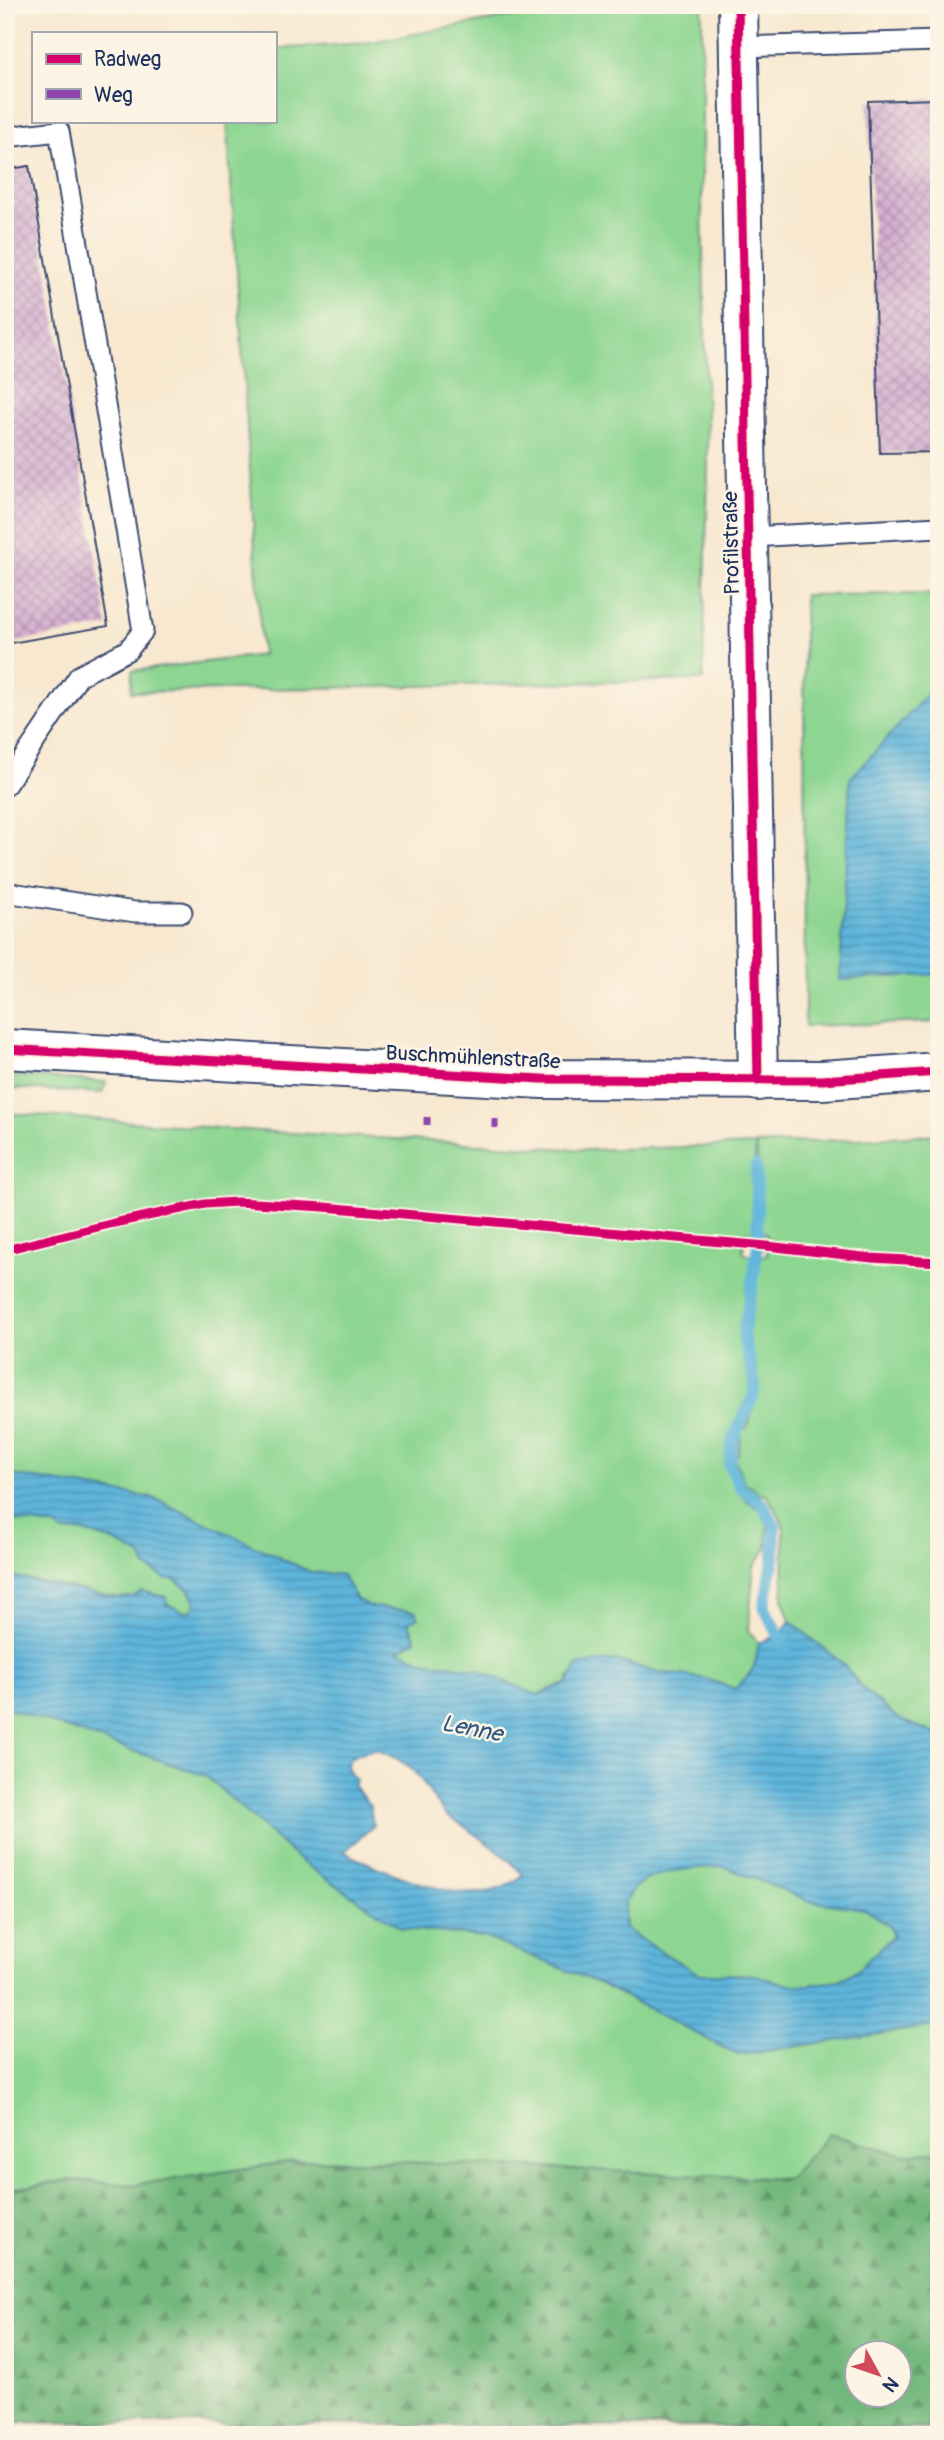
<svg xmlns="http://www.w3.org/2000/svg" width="944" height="2440" font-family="Pangolin,sans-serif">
<defs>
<pattern id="forest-firs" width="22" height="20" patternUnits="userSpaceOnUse" patternTransform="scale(1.75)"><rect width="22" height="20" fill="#72b77b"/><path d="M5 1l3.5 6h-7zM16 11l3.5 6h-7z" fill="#5d9568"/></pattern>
<pattern id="water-rules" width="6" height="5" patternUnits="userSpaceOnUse" patternTransform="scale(1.75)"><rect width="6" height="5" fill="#5eb5db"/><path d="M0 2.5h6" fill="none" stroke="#4d94b5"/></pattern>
<pattern id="building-cross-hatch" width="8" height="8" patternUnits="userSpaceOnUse" patternTransform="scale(1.75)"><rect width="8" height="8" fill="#d6b0d1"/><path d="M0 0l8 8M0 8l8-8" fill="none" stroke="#ad90ad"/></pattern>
</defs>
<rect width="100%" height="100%" fill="#fcf5e5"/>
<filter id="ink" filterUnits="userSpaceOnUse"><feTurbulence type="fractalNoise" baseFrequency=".0143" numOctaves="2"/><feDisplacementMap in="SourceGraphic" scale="14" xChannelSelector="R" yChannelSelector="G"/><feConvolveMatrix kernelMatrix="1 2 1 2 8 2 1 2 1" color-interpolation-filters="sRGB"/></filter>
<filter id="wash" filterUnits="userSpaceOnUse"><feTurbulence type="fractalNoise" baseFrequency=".00686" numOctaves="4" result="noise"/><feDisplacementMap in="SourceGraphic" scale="28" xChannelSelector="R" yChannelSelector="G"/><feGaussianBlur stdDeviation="1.57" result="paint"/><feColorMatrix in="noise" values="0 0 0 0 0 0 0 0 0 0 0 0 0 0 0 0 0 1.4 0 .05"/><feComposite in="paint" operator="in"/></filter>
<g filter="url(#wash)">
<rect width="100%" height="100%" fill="#f8e8d0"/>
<path fill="#8dd691" stroke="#548278" stroke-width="2" d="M575 5H702V206L708 466 703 680 131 692 132 671 262 655 227 121H275V49L365 43Z
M939 594V1022L805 1026 804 595Z
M5 1075 106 1082 102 1093 5 1088Z
M5 1113 274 1132 587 1150 755 1145 756 1232H745L743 1253 756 1257 767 1255 768 1238 765 1232H759L757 1145 939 1134V1735L898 1719 862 1688 844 1665 790 1621 783 1600 784 1528 780 1517 766 1495 758 1494 754 1488 744 1482 734 1458 738 1454 742 1429 747 1428 758 1392 743 1333 753 1381 751 1396 728 1438 725 1464 738 1489 746 1500 760 1510 768 1525 767 1548 754 1566 750 1608 749 1630 758 1643V1659L752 1673 735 1689 706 1679 652 1671 614 1660 569 1677 567 1684 558 1686 537 1695 477 1670 423 1661 397 1650 413 1632 407 1622 416 1611 371 1607 357 1600 342 1575 310 1572 153 1498 5 1474Z
M5 1516 17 1521 55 1526 63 1532 82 1531 114 1541 142 1557 174 1579 189 1590 195 1601 194 1609 185 1612 166 1604 165 1597 142 1591 133 1597 118 1598 5 1575Z
M5 1707 206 1776 302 1862 401 1928 484 1937 601 1984 738 2055 939 2025V2151L904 2155 829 2135 788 2179 408 2162 301 2160 135 2185 72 2180 5 2190Z
M723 1866 810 1901 865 1909 890 1927 893 1936 857 1971 838 1981 809 1985H789L755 1975 699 1974 640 1939 625 1928C615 1867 681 1870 723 1866Z"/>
<path fill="url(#forest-firs)" stroke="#46736c" stroke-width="2" fill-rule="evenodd" d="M829 2134 904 2155 939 2151V2429L5 2422V2190L72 2180 135 2185 301 2160 408 2162 788 2179ZM856 2352H898V2394H856Z"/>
<path fill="url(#water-rules)" stroke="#3c729c" stroke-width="2" fill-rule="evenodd" d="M939 681V974L840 980 850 779Z
M5 1474 153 1498 310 1572 342 1575 357 1600 371 1607 415 1611 418 1617 408 1622 416 1640 398 1650 423 1661 477 1670 537 1695 567 1684 578 1665 614 1660 652 1671 706 1679 735 1689C752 1673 757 1667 758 1643L779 1635 790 1621 844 1665 862 1688 898 1719 939 1735V2025L738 2055 601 1984 484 1937 401 1928 302 1862 206 1776 5 1707V1575L117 1598 133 1597 142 1591 166 1597V1604L185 1612 194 1609 195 1601 189 1590 175 1579H166L145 1566 142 1557 114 1541 82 1531 63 1532 55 1526 17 1521 5 1516ZM377 1750C392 1755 408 1764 418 1776 429 1788 434 1804 447 1816 452 1820 459 1822 465 1827 485 1842 508 1856 523 1875 510 1886 495 1892 478 1893 444 1896 376 1868 344 1852L373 1826 370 1806 353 1785 356 1780C334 1760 358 1751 377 1750ZM723 1866 810 1901 865 1909 890 1927 893 1936 857 1971 838 1981 809 1985H789L755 1975 699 1974 640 1939 625 1928C615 1868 681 1870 723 1866Z"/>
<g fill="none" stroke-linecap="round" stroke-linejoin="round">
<path stroke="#5eb5db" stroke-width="12" d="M756 1166 758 1243 753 1282 743 1334 755 1384 753 1397 733 1439 729 1464 740 1487 762 1504 775 1526 774 1558 764 1607 786 1649"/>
</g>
<g id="blocks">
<path fill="url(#building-cross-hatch)" d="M939 99V452L880 453 868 101Z
M29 166 108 626 5 644V170Z"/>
</g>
</g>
<g filter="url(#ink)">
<use href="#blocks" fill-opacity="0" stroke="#3c4b6f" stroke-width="2"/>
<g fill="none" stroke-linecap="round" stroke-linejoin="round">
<defs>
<path id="service" d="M739 47 939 41
M5 137 59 131 143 631 128 650 79 676 5 786
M748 537 939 527
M5 892 135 912H182"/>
<path id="minor" d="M738 5 758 1081"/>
<path id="tertiary" d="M5 1049 542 1079 822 1080 939 1072"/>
</defs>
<use href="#service" stroke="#3c4b6f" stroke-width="23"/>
<use href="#minor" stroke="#3c4b6f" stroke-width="42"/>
<use href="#tertiary" stroke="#3c4b6f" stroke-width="42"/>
<use href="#service" stroke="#fff" stroke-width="19"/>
<use href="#minor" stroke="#fff" stroke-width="38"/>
<use href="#tertiary" stroke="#fff" stroke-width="38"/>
<path stroke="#8e44ad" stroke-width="7" stroke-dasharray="14 7" stroke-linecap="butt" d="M427 1117V1125
M495 1119V1128
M5 2210 9 2223"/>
<defs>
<path id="cycleway" d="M738 5 758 1081
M5 1049 542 1079 822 1080 939 1072
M5 1250 114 1223 205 1204 236 1202 324 1207 767 1246 872 1258 939 1262"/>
</defs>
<use href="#cycleway" stroke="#fcf5e5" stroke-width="13"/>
<use href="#cycleway" stroke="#d6006c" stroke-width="9"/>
</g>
</g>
<g text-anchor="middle" stroke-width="5" stroke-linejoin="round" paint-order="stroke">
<g font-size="21" fill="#1b2f5e" stroke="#fcf5e5">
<text transform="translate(731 543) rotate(-91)" y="7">Profilstraße</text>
<text transform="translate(473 1057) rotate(3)" y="7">Buschmühlenstraße</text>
</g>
<g font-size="23" font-style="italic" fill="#2f5784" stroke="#fcf5e5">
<text transform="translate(472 1728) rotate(11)" y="8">Lenne</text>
</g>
</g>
<rect width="944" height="2440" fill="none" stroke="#fcf5e5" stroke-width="28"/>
<rect x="32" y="32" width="245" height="91" fill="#fcf5e5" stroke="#a2a6af" stroke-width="2"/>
<rect x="46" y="54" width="35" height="10" fill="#d6006c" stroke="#a2a6af" stroke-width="2"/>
<text x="94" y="66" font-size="21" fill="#1b2f5e">Radweg</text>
<rect x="46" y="89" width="35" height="10" fill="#8e44ad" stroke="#a2a6af" stroke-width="2"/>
<text x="94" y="102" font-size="21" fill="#1b2f5e">Weg</text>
<g transform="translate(878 2374) rotate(130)"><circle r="33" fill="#fcf5e5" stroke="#a2a6af" stroke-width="2"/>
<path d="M0-5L12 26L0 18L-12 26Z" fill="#d1495b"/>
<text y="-10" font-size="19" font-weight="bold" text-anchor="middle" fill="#1b2f5e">N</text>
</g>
</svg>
